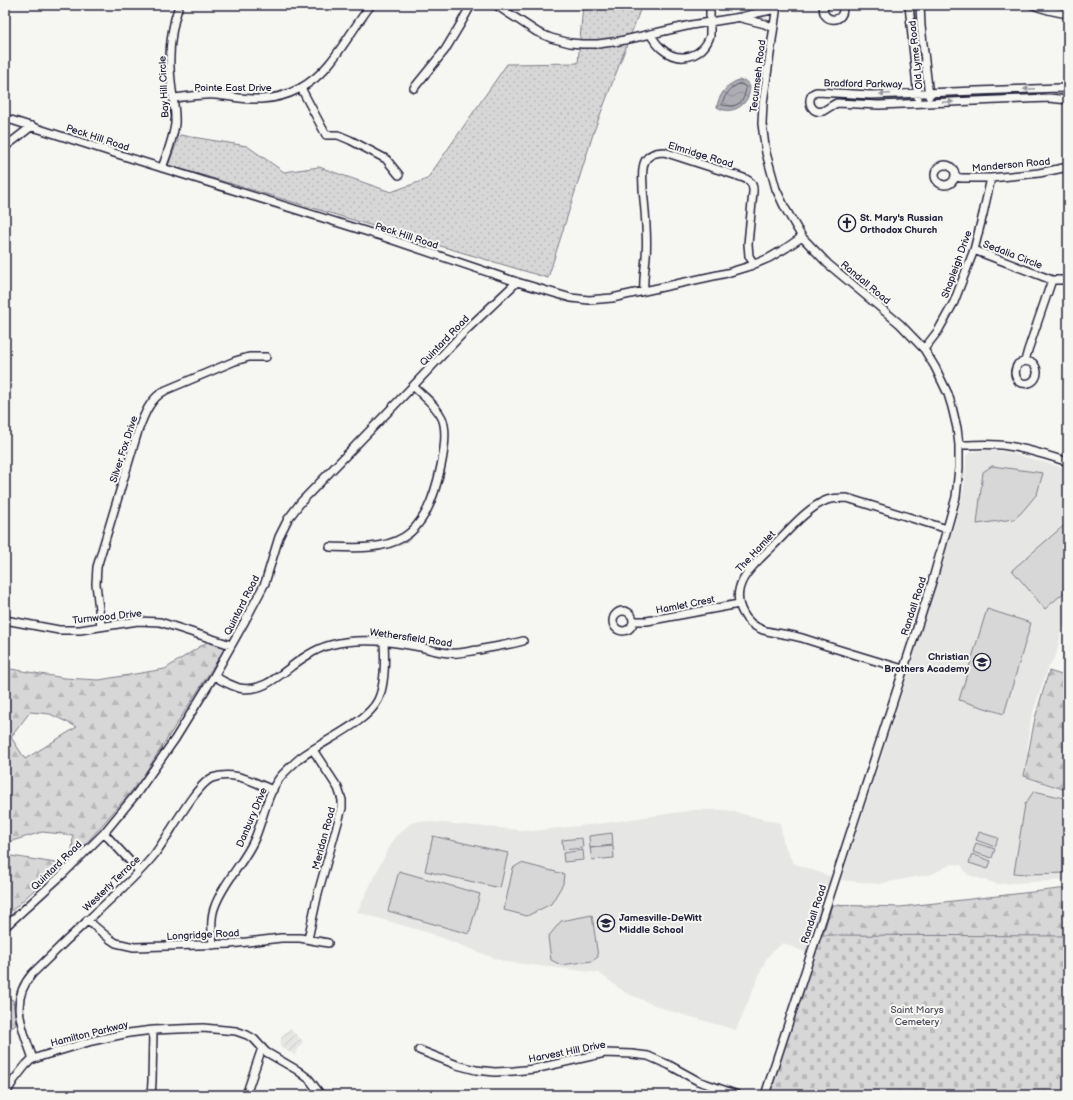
<svg xmlns="http://www.w3.org/2000/svg" width="1073" height="1100" font-family="'Balsamiq Sans',sans-serif">
<defs>
<pattern id="industrial-furrows" width="10" height="10" patternUnits="userSpaceOnUse"><rect width="10" height="10" fill="#e6e6e4"/><path d="M-1 1l2-2M0 10L10 0M9 11l2-2" fill="none" stroke="#c5c5c4"/></pattern>
<pattern id="grass-dots" width="8" height="8" patternUnits="userSpaceOnUse"><rect width="8" height="8" fill="#d7d7d7"/><path d="M2 2h.1M6 6h.1" fill="none" stroke="#b8b8b9" stroke-width="1.8" stroke-linecap="round"/></pattern>
<pattern id="forest-firs" width="22" height="20" patternUnits="userSpaceOnUse"><rect width="22" height="20" fill="#d7d7d7"/><path d="M5 1l3.5 6h-7zM16 11l3.5 6h-7z" fill="#b8b8b9"/></pattern>
<pattern id="cemetery-stones" width="16" height="16" patternUnits="userSpaceOnUse"><rect width="16" height="16" fill="#d7d7d7"/><path d="M2 7V4a2 2 0 0 1 4 0v3zM10 15v-3a2 2 0 0 1 4 0v3z" fill="#b8b8b9"/></pattern>
<pattern id="park-crowns" width="20" height="18" patternUnits="userSpaceOnUse"><rect width="20" height="18" fill="#d7d7d7"/><path d="M2 6a3 3 0 1 1 6 0M12 15a3 3 0 1 1 6 0" fill="none" stroke="#b8b8b9"/></pattern>
<pattern id="water-waves" width="16" height="10" patternUnits="userSpaceOnUse"><rect width="16" height="10" fill="#adadb3"/><path d="M0 5q4-4 8 0t8 0" fill="none" stroke="#8c8c93"/></pattern>
</defs>
<rect width="100%" height="100%" fill="#f6f6f2"/>
<filter id="ink" filterUnits="userSpaceOnUse"><feTurbulence type="fractalNoise" baseFrequency=".025" numOctaves="2"/><feDisplacementMap in="SourceGraphic" scale="8" xChannelSelector="R" yChannelSelector="G"/><feConvolveMatrix kernelMatrix="1 2 1 2 8 2 1 2 1" color-interpolation-filters="sRGB"/></filter>
<g filter="url(#ink)">
<path fill="#e6e6e4" d="M989 450 1006 452 1068 469V625L1062 628 1056 655 1048 668 1031 718 1024 777 1068 792V880L998 884 968 875 961 865 952 864 932 874 878 884 841 880 896 712 961 503 965 481 966 456 971 452Z
M694 810H726L780 823 783 841 793 863 832 877 807 953 783 943 772 952 766 959 736 1030 667 1010 626 993 599 973 506 962 494 958 432 934 357 912 380 865 395 837 411 823 420 821 532 831 597 824Z"/>
<path fill="url(#industrial-furrows)" d="M290 1029 303 1041 295 1055 280 1047V1044L282 1035Z"/>
<path fill="url(#grass-dots)" stroke="#7c7c89" d="M583 5H642L594 131 548 278 168 165 180 135 247 146 284 172 319 167 391 192 427 179 507 64 578 63Z"/>
<path fill="url(#forest-firs)" stroke="#7c7c89" fill-rule="evenodd" d="M207 642 226 647 140 781 78 853 72 851 73 835 42 832 5 843V668L64 678 99 680 165 669ZM30 712 50 714 77 727 25 759 11 737Z
M1049 671 1068 677V791L1024 776 1035 718Z
M5 855 62 864 5 917Z
M1068 888V1095H772L787 1051 832 905 900 907Z"/>
<path fill="url(#cemetery-stones)" stroke="#7c7c89" d="M817 935 1068 936V1095H765Z"/>
<path fill="url(#park-crowns)" stroke="#7c7c89" d="M5 997 13 1000 16 1025 5 1032Z"/>
<path fill="#d7d7d7" stroke="#7c7c89" d="M992 466 1043 473 1037 494 1021 513 1014 519 977 524 983 472Z
M1068 522V589L1045 609 1012 570Z
M987 609 1031 623 1004 714 959 700Z
M1034 791 1068 799V873L1024 874 1014 873 1025 804Z
M979 832 998 838 995 847 976 840Z
M612 833 613 845 590 848 589 836Z
M433 836 508 853 500 888 425 871Z
M582 838 583 848 563 850 562 840Z
M976 843 995 849 992 858 973 852Z
M613 846 614 858 592 860 590 848Z
M583 850 584 860 564 862 563 853Z
M972 854 991 861 988 869 969 863Z
M521 863 564 874 563 884 551 904 527 916 504 910 513 868Z
M399 871 480 894 469 934 388 911Z
M592 915 598 957 592 961 561 965 551 960 548 937 561 921Z"/>
<path fill="url(#water-waves)" stroke="#757583" d="M739 80 742 81 744 80C746 82 748 83 749 85 751 88 749 91 749 94 745 108 729 115 717 107 718 96 728 83 739 80Z"/>
<g fill="none" stroke-linecap="round" stroke-linejoin="round">
<path stroke="#5a5a6b" stroke-width="1" d="M739 84 743 85 746 88C744 103 738 108 722 105V103C725 95 731 87 739 84Z"/>
<path stroke="#757583" stroke-width="1.5" d="M5 1021H8"/>
<defs>
<path id="minor" d="M496 5 537 32 551 38 570 43 582 44H598L620 41 691 25 741 17 753 14 776 9
M824 5C819 24 848 24 842 5
M909 5 918 98
M920 5 921 26 929 96
M1033 5C1045 10 1055 12 1068 14
M741 18 765 24 773 28
M650 34C654 40 657 45 662 49 679 64 703 57 710 36V5
M301 88 326 135H338L350 140 386 159 399 175
M414 88 445 50 460 25 471 5
M1068 89 1059 88 871 95 817 92C805 94 809 115 823 111 827 109 832 105 837 103L879 105 1049 98 1068 100
M173 98C187 97 201 94 215 95 230 96 246 100 261 99 288 98 312 85 329 64 344 46 356 24 371 5
M5 118 111 152 381 236 517 282 571 298 589 300 612 298 727 273 750 266 769 258 786 248 802 237
M5 147 32 126
M935 175a10 10 0 1 1 20 0a10 10 0 1 1-20 0Z
M162 168C167 154 173 139 175 124 176 109 172 95 171 81 168 55 171 29 179 5
M955 177 962 178H991L1039 173 1068 167
M974 250 1052 280H1068
M644 291C643 280 645 269 646 257 648 234 645 212 643 189 643 180 641 169 645 161 649 154 656 152 664 152L738 176C747 179 754 181 753 192L748 244 749 256 754 264
M924 349 938 331 954 302 974 250 983 214 991 178
M1025 361 1033 363C1043 374 1033 388 1019 382 1014 376 1014 370 1018 364L1025 361 1028 350 1052 280
M959 445C976 445 992 443 1008 446 1029 449 1049 456 1068 462
M330 547C355 548 382 550 404 537 414 531 421 521 426 512 436 493 451 438 442 418 436 405 423 396 413 386
M613 621a10 10 0 1 1 20 0a10 10 0 1 1-20 0Z
M5 620 59 630H80L138 621 160 622 231 645
M633 621H647L739 604
M101 626 96 584 97 567 138 431C144 415 150 398 166 390L235 361 249 357H266
M903 669C869 659 836 649 802 638 790 634 776 634 763 630 755 627 747 621 743 613 727 584 756 563 774 545 788 531 808 507 827 500 833 498 840 498 847 498L947 529
M214 676C222 681 230 685 239 688 267 694 286 667 308 655 314 651 323 647 330 645 356 638 389 641 415 646 427 648 439 653 451 653 460 654 469 651 478 650 493 647 508 645 523 641
M104 833 139 871
M87 920 110 939 116 943 134 947 230 944 281 938H300L328 943
M5 927 64 873 104 833 137 793 175 739 214 676 246 619 265 583 279 537 288 519 301 502 413 386 465 331 517 282
M308 939 318 893 342 808V800L338 788 313 750
M213 945C212 932 210 918 215 906 224 881 245 862 255 838 264 817 267 791 283 774 288 769 293 764 299 759 320 742 366 724 378 700 385 685 385 659 384 642
M419 1050 457 1065 476 1070 495 1072 514 1071 534 1069 605 1053 632 1054 648 1056 669 1065 698 1081 738 1095
M33 1059C23 1029 8 1002 32 974 54 952 77 930 100 909 118 892 138 875 154 855 167 839 196 784 212 778 233 770 253 782 273 790
M5 1095 14 1080 25 1066 31 1060 42 1056 92 1041 129 1033 153 1030 203 1028 236 1031 247 1035 254 1039 266 1052 297 1070 309 1079 321 1095
M151 1095 152 1082 153 1030
M246 1095 262 1048
M765 1095 932 582 956 497 959 468V445L957 428 952 407 948 394 935 367 924 349 900 324 828 264 802 237 785 208 776 189 766 153 762 124 763 103 777 5"/>
</defs>
<use href="#minor" stroke="#22223b" stroke-width="10"/>
<use href="#minor" stroke="#f6f6f2" stroke-width="7"/>
</g>
<defs><path id="oneway-solid" d="M-6-.8H1V-3.2L6.5 0L1 3.2V.8H-6Z"/></defs>
<g fill="#9797a0">
<use href="#oneway-solid" transform="translate(1029 89) rotate(178)"/>
<use href="#oneway-solid" transform="translate(885 94) rotate(178)"/>
<use href="#oneway-solid" transform="translate(948 102) rotate(-2)"/>
</g>
</g>
<defs>
<symbol id="church-ring" viewBox="-11 -11 22 22"><circle r="9.5" fill="#f6f6f2" stroke="#22223b" stroke-width="1.5"/><path d="M-1.2-6h2.4v3.5h3.3v2.4h-3.3V6h-2.4V-.1h-3.3v-2.4h3.3Z" fill="#22223b"/></symbol>
<symbol id="school-ring" viewBox="-11 -11 22 22"><circle r="9.5" fill="#f6f6f2" stroke="#22223b" stroke-width="1.5"/><path d="M0-5L7-2L0 1L-7-2ZM-4 1L0 2.5L4 1V4Q0 6-4 4Z" fill="#22223b"/></symbol>
</defs>
<g fill-rule="evenodd">
<use href="#church-ring" x="837" y="213" width="20" height="20"/>
<use href="#school-ring" x="972" y="652" width="20" height="20"/>
<use href="#school-ring" x="596" y="913" width="20" height="20"/>
</g>
<g text-anchor="middle" stroke-width="4" stroke-linejoin="round" paint-order="stroke">
<g font-size="10" fill="#22223b" stroke="#f6f6f2">
<text transform="translate(915 55) rotate(-96)" y="4">Old Lyme Road</text>
<text transform="translate(757 76) rotate(-83)" y="4">Tecumseh Road</text>
<text transform="translate(863 83) rotate(1)" y="4">Bradford Parkway</text>
<text transform="translate(163 87) rotate(-93)" y="4">Bay Hill Circle</text>
<text x="233" y="91">Pointe East Drive</text>
<text transform="translate(98 137) rotate(18)" y="4">Peck Hill Road</text>
<text transform="translate(701 154) rotate(17)" y="4">Elmridge Road</text>
<text transform="translate(1011 164) rotate(-5)" y="4">Manderson Road</text>
<text transform="translate(407 235) rotate(18)" y="4">Peck Hill Road</text>
<text transform="translate(1013 254) rotate(21)" y="4">Sedalia Circle</text>
<text transform="translate(956 264) rotate(-70)" y="4">Shapleigh Drive</text>
<text transform="translate(866 282) rotate(40)" y="4">Randall Road</text>
<text transform="translate(444 340) rotate(-46)" y="4">Quintard Road</text>
<text transform="translate(123 449) rotate(-72)" y="4">Silver Fox Drive</text>
<text transform="translate(755 551) rotate(-47)" y="4">The Hamlet</text>
<text transform="translate(685 604) rotate(-11)" y="4">Hamlet Crest</text>
<text transform="translate(241 605) rotate(-63)" y="4">Quintard Road</text>
<text transform="translate(913 606) rotate(-72)" y="4">Randall Road</text>
<text transform="translate(107 616) rotate(-6)" y="4">Turnwood Drive</text>
<text transform="translate(411 637) rotate(8)" y="4">Wethersfield Road</text>
<text transform="translate(251 817) rotate(-67)" y="4">Danbury Drive</text>
<text transform="translate(323 838) rotate(-75)" y="4">Meridan Road</text>
<text transform="translate(56 865) rotate(-44)" y="4">Quintard Road</text>
<text transform="translate(111 883) rotate(-44)" y="4">Westerly Terrace</text>
<text transform="translate(813 914) rotate(-72)" y="4">Randall Road</text>
<text transform="translate(203 934) rotate(-3)" y="4">Longridge Road</text>
<text transform="translate(89 1033) rotate(-14)" y="4">Hamilton Parkway</text>
<text transform="translate(567 1051) rotate(-11)" y="4">Harvest Hill Drive</text>
</g>
<g font-size="10" font-weight="bold" fill="#22223b" stroke="#f6f6f2" text-anchor="start">
<text x="860" y="221">St. Mary's Russian<tspan x="860" dy="12">Orthodox Church</tspan></text>
<text x="969" y="660" text-anchor="end">Christian<tspan x="969" dy="12">Brothers Academy</tspan></text>
<text x="619" y="921">Jamesville-DeWitt<tspan x="619" dy="12">Middle School</tspan></text>
</g>
<g font-size="10" fill="#4f4f62" stroke="#f6f6f2">
<text x="917" y="1013">Saint Marys<tspan x="917" dy="12">Cemetery</tspan></text>
</g>
</g>
<rect width="1073" height="1100" fill="none" stroke="#f6f6f2" stroke-width="20"/>
<rect x="10" y="10" width="1053" height="1080" fill="none" stroke="#22223b" stroke-width="1.5" filter="url(#ink)"/>
</svg>
